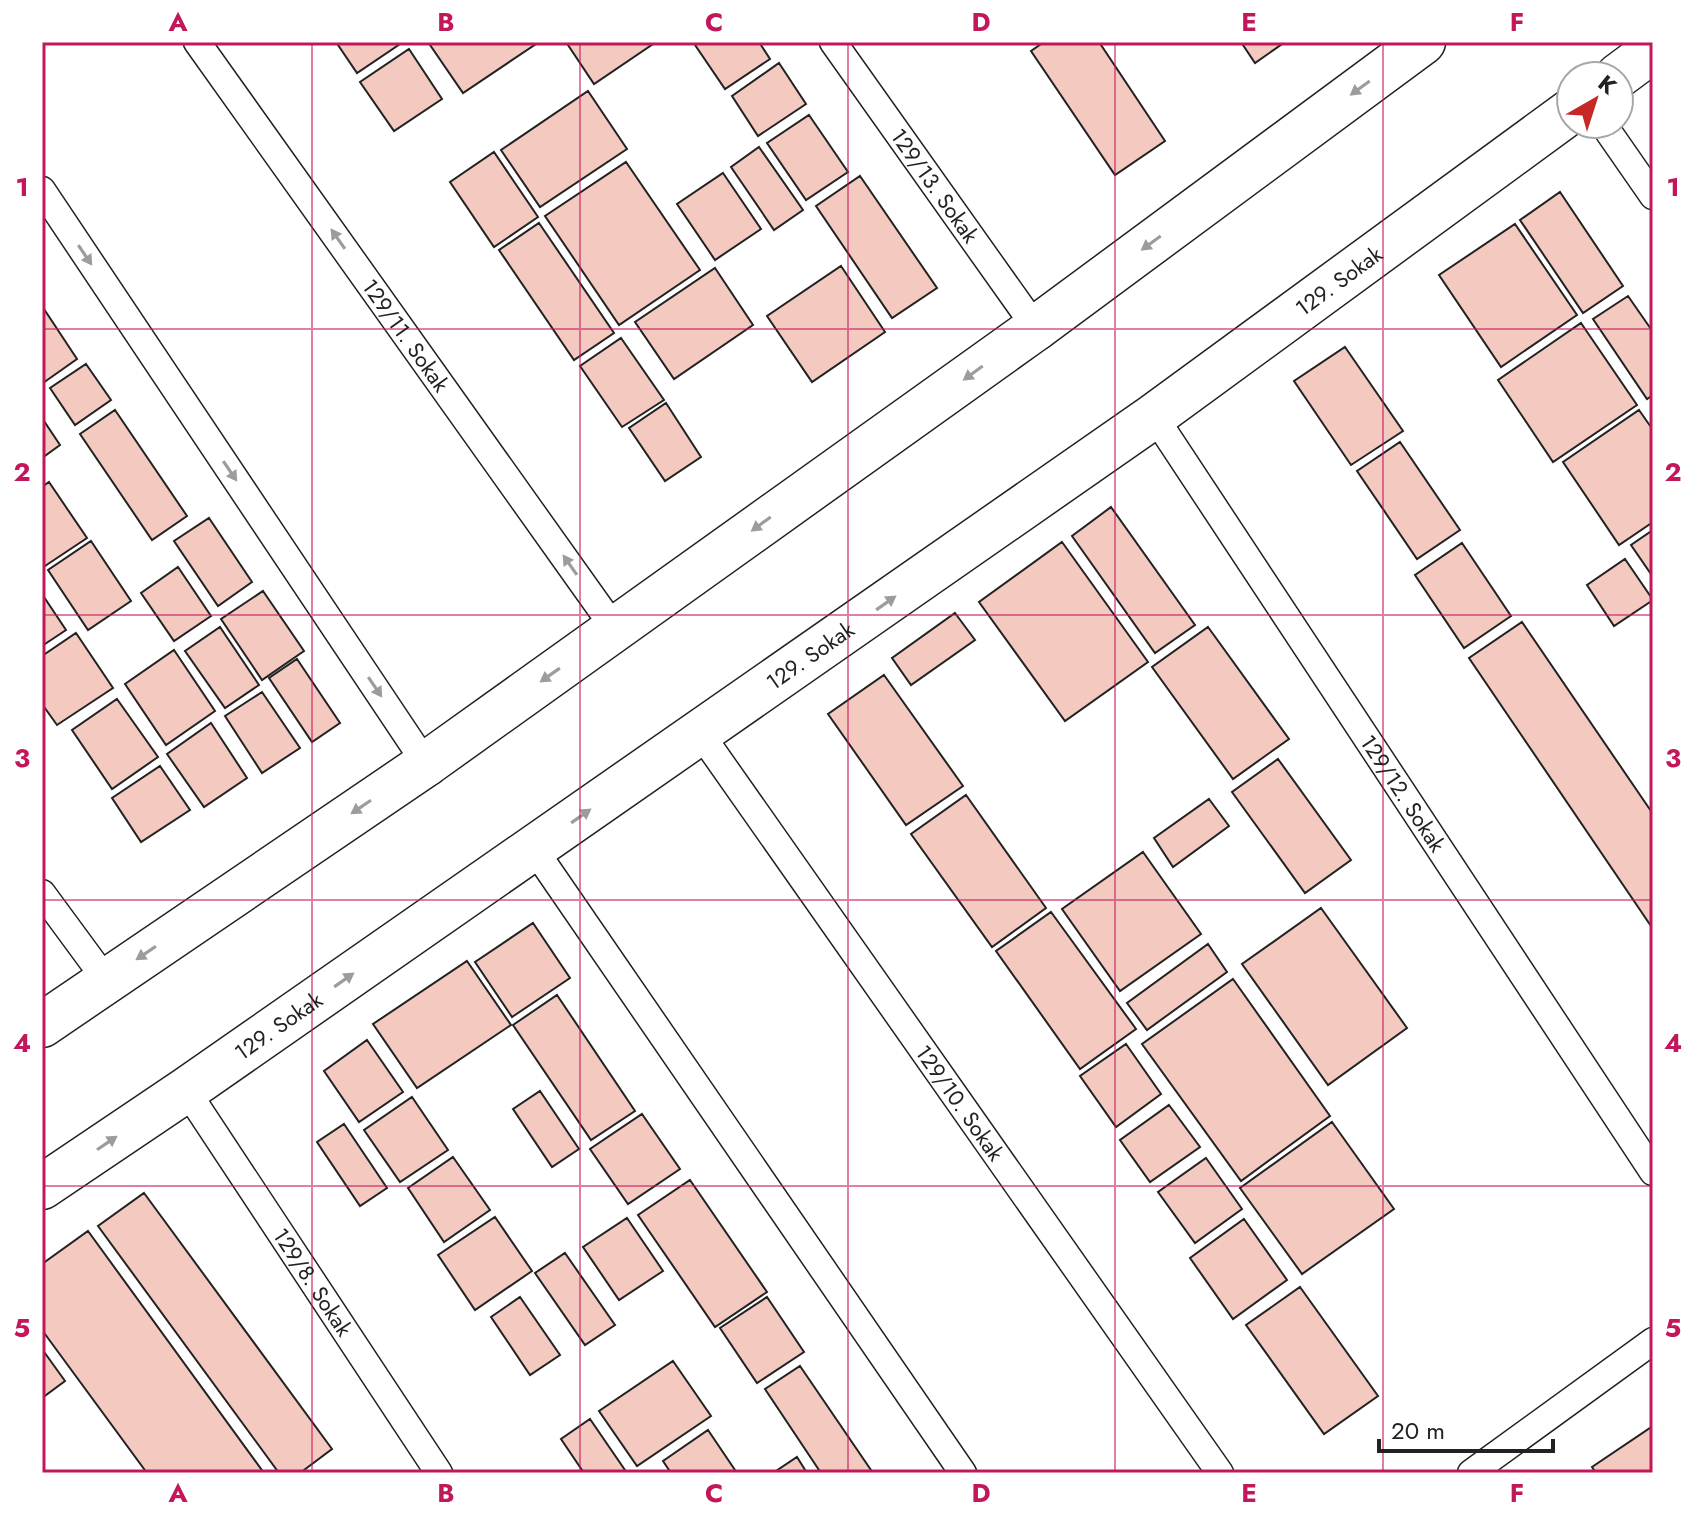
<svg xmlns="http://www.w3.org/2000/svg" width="1695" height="1515" font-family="Jost,sans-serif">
<rect width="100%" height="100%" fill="#fff"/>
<path fill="#f3c9c0" stroke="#222" stroke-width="2" d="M336 42H403L357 73Z
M428 42H539L463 93Z
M566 42H656L594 84Z
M693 42H759L770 59 725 89Z
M1044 42H1099L1165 141 1115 175 1031 51Z
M1241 42H1285L1255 63Z
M409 49 442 99 394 131 360 82Z
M779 63 806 104 758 136 732 96Z
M588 91 627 149 540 207 501 150Z
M809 115 848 172 806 200 767 143Z
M759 147 803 210 774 230 731 167Z
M494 152 538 217 494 247 450 182Z
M626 162 700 270 619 325 545 216Z
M723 173 761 229 715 260 677 204Z
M860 176 937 288 892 318 816 206Z
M1560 192 1623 286 1583 313 1520 220Z
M539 223 614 333 574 360 499 250Z
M1515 224 1577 315 1501 367 1439 275Z
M841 266 885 332 812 382 767 316Z
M715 268 753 325 674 379 635 322Z
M1628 296 1653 332V395L1647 399 1593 319Z
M42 306 77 359 43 383 42 382Z
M1581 323 1637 405 1553 462 1498 380Z
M621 338 664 400 622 427 580 366Z
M1345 347 1403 431 1351 465 1294 381Z
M86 364 111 400 75 425 50 388Z
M666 403 701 457 665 481 629 428Z
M115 410 187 516 152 540 80 434Z
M1639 410 1653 430V522L1619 545 1563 462Z
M42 418 60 445 42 458Z
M1400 442 1460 530 1417 559 1357 471Z
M49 482 87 538 42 568V487Z
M1111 507 1195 625 1155 653 1072 536Z
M209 518 252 582 218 606 174 541Z
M1653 530V577L1631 545Z
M91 541 131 601 88 630 48 570Z
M1062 542 1148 662 1065 721 979 602Z
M1462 543 1511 616 1464 648 1415 575Z
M1625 559 1653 600 1614 626 1587 585Z
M178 567 211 616 174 641 141 593Z
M263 591 304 651 262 680 221 619Z
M42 594 66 630 42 646Z
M955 613 975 640 911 685 892 658Z
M1522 622 1653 814V929L1469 658Z
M220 627 259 685 225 708 185 651Z
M1208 627 1289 739 1233 779 1152 667Z
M76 633 113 688 57 725 42 704V656Z
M174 650 215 711 166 745 125 684Z
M297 659 340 723 312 742 269 678Z
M884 675 963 786 906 825 828 714Z
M262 692 300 748 262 773 225 716Z
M117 699 158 757 112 789 72 730Z
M211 723 247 778 204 807 167 754Z
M1278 759 1351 860 1305 893 1232 792Z
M160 766 190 810 141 842 112 798Z
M966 795 1046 908 992 947 911 834Z
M1209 799 1229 826 1173 867 1154 838Z
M1143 852 1201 934 1120 991 1062 909Z
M1321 908 1407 1028 1328 1085 1242 964Z
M1051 912 1136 1029 1080 1069 996 951Z
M533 923 570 978 512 1017 475 962Z
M1208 944 1227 972 1147 1030 1127 1003Z
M467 961 511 1025 417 1088 373 1024Z
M1233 979 1330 1116 1241 1181 1142 1044Z
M557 995 635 1111 591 1140 513 1025Z
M367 1040 403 1092 359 1122 324 1071Z
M1126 1044 1161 1094 1116 1127 1080 1076Z
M540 1091 579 1149 552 1167 513 1109Z
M412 1097 448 1150 400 1182 364 1130Z
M1169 1105 1200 1147 1150 1182 1120 1140Z
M642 1114 680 1169 628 1204 590 1149Z
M1332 1122 1394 1209 1302 1274 1240 1188Z
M344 1124 387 1188 360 1206 317 1142Z
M453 1157 490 1210 444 1242 408 1188Z
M1206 1158 1242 1209 1195 1243 1158 1192Z
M690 1180 767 1292 715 1327 638 1215Z
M144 1193 332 1449 300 1473H279L98 1226Z
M495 1217 532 1271 475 1310 438 1255Z
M627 1218 663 1271 619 1300 583 1247Z
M1244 1219 1287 1280 1233 1319 1190 1258Z
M88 1231 264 1473H147L42 1330V1264Z
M565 1253 615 1325 585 1345 535 1273Z
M1300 1287 1378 1396 1324 1434 1246 1325Z
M520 1297 560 1355 530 1375 491 1317Z
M767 1297 804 1352 757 1383 720 1328Z
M42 1349 65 1381 42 1398Z
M673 1361 711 1416 637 1466 599 1411Z
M800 1366 873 1473H821L765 1389Z
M590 1419 627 1473H584L561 1439Z
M1653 1426V1473H1596L1592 1467Z
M708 1430 737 1473H671L663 1461Z
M797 1457 807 1473H773Z"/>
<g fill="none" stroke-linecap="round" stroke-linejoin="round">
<defs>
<g id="lane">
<path id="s1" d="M197 42 615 629"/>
<path id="s2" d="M833 42 1036 328"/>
<path d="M1603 124 1653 196"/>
<path d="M42 190 426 764"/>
<path id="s3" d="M1154 416 1653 1172"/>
<path id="s4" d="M700 733 1220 1473"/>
<path d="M534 849 963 1473"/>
<path d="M42 893 106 980"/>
<path id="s5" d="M186 1090 439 1473"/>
<path d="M1471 1473 1653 1341"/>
</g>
<g id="street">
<path d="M1618 76 1653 50"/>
<path d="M1036 328 1423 42"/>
<path d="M42 1025 426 764"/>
<path id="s6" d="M42 1187 186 1090 1154 416 1571 111"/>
</g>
<path id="secondary" d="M426 764 1036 328"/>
</defs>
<use href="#lane" stroke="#222" stroke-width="29"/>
<use href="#street" stroke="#222" stroke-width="47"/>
<use href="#secondary" stroke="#222" stroke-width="47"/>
<use href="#lane" stroke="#fff" stroke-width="26"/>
<use href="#street" stroke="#fff" stroke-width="44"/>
<use href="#secondary" stroke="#fff" stroke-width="44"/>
</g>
<defs><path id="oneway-solid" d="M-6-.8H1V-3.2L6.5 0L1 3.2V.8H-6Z" transform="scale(2)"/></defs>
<g fill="#9c9c9c">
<use href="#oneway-solid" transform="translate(1360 88) rotate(144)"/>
<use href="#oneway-solid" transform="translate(338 239) rotate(-125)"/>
<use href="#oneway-solid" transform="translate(1151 243) rotate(144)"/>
<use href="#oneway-solid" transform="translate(85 255) rotate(56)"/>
<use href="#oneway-solid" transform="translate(973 373) rotate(144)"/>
<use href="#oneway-solid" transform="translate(230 471) rotate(56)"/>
<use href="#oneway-solid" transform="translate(761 524) rotate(144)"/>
<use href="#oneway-solid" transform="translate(570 565) rotate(-125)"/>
<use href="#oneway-solid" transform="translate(886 603) rotate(-35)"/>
<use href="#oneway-solid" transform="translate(550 675) rotate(145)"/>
<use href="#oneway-solid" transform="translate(375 687) rotate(56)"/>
<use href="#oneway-solid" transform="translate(361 807) rotate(146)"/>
<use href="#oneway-solid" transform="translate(581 816) rotate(-35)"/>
<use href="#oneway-solid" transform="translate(146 953) rotate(146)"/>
<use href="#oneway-solid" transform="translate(344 980) rotate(-35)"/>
<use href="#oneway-solid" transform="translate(107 1143) rotate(-34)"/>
</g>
<path fill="none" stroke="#c2185b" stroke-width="2" stroke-opacity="0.55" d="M312 42V1473M580 42V1473M848 42V1473M1115 42V1473M1383 42V1473M42 329H1653M42 615H1653M42 900H1653M42 1186H1653"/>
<g text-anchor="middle" stroke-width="6" stroke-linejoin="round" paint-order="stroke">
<g font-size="22" fill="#222" stroke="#fff">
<text dy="8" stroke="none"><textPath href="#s2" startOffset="176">129/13. Sokak</textPath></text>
<text dy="8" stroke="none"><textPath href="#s6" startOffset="1582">129. Sokak</textPath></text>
<text dy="8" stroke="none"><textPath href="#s1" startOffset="360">129/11. Sokak</textPath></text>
<text dy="8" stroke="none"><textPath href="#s6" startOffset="934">129. Sokak</textPath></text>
<text dy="8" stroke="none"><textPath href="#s3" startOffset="452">129/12. Sokak</textPath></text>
<text dy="8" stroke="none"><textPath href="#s6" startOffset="286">129. Sokak</textPath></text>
<text dy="8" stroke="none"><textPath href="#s4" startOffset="452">129/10. Sokak</textPath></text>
<text dy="8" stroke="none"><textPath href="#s5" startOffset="230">129/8. Sokak</textPath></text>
</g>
</g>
<rect width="1695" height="1515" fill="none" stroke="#ffffff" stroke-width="88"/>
<g transform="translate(1595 100) rotate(39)"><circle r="38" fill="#ffffff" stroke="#a7a7a7" stroke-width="2"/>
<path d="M0-6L14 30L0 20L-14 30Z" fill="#c62828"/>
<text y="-12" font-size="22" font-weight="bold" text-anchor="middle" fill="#222222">K</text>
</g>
<path d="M1379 1439v12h174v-12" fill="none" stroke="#222222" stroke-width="4"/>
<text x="1391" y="1439" font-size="24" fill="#222222" stroke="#ffffff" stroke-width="6" paint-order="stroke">20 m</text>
<rect x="44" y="44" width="1607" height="1427" fill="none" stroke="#c2185b" stroke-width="3"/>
<g font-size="26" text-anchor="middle" font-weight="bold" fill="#c2185b">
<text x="178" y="31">A</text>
<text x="446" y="31">B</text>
<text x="714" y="31">C</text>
<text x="981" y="31">D</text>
<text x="1249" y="31">E</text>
<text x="1517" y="31">F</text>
<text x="22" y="196">1</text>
<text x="1673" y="196">1</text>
<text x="22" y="481">2</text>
<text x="1673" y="481">2</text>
<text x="22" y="767">3</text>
<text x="1673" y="767">3</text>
<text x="22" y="1052">4</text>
<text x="1673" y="1052">4</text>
<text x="22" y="1337">5</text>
<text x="1673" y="1337">5</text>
<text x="178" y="1502">A</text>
<text x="446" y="1502">B</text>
<text x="714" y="1502">C</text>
<text x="981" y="1502">D</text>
<text x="1249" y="1502">E</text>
<text x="1517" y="1502">F</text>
</g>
</svg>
